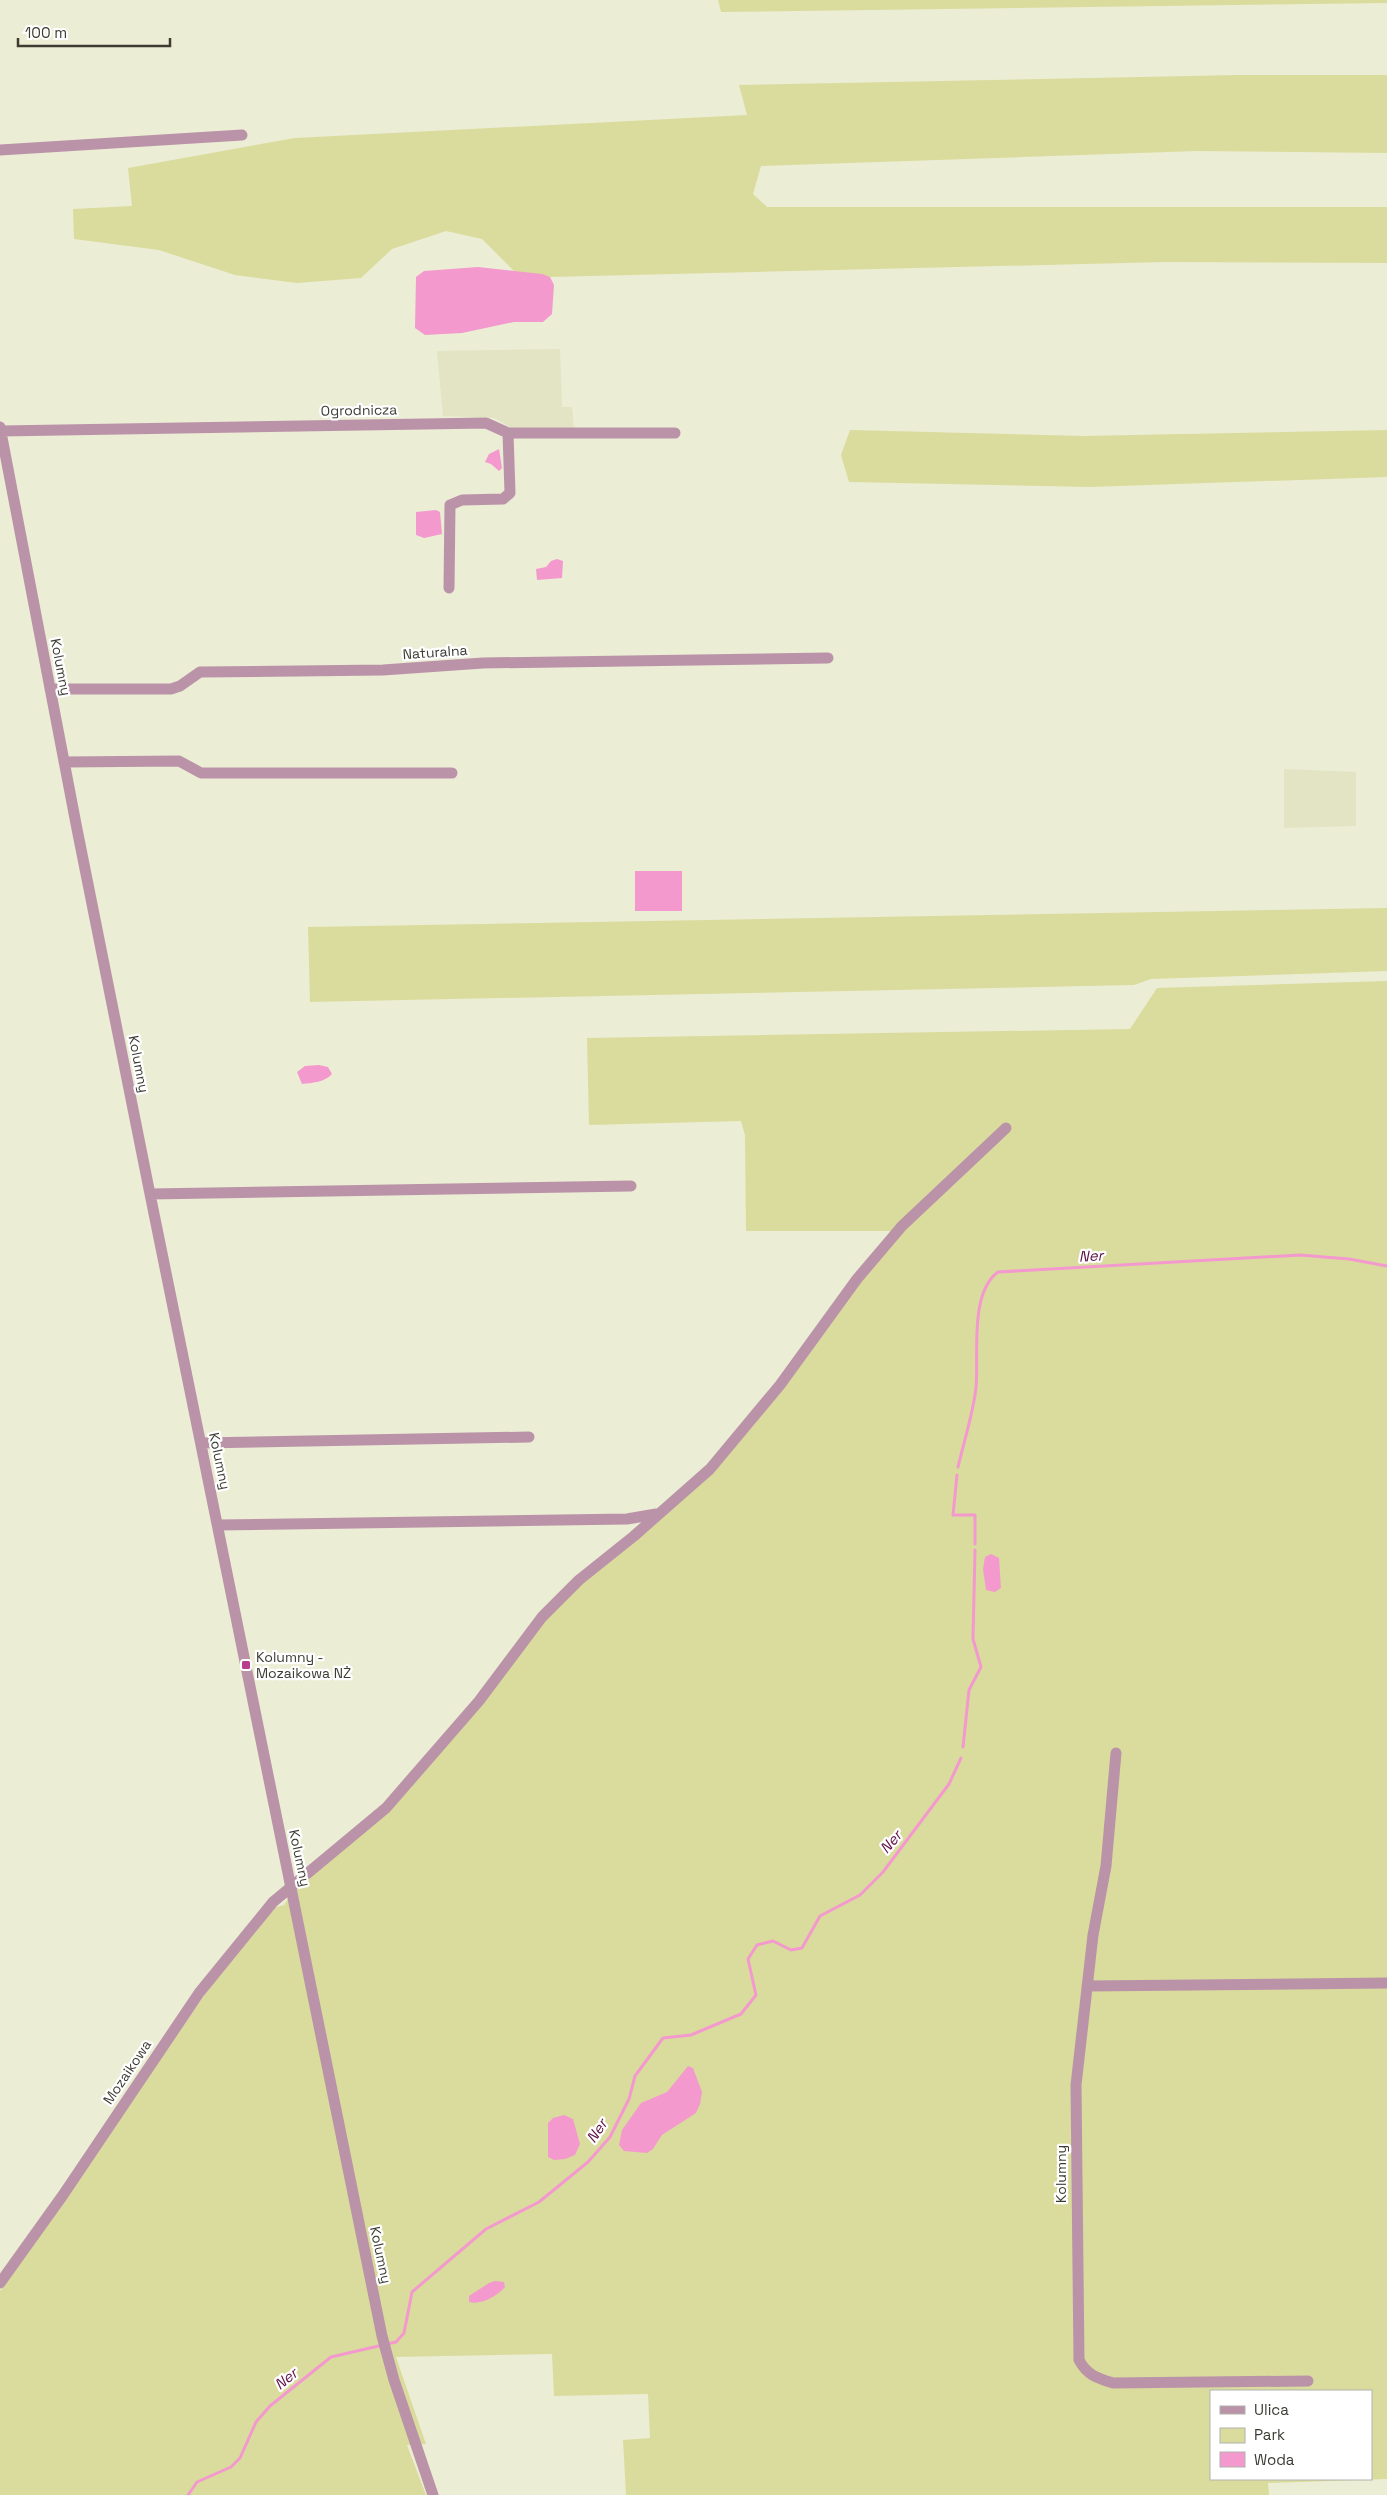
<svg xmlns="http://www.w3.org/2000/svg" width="1387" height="2495" font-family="'Space Grotesk',sans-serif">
<rect width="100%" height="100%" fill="#ecedd5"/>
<path fill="#e2e4c4" d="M560 349 562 407H572L574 429H513L495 418 443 416 437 351Z
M1284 769 1356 772V826L1284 828Z"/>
<path fill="#dadc9d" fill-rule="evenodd" d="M718 0H1387V3L721 12Z
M1238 75H1387V153L1197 151 761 166 753 194 767 207H1387V263L1166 262 550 277 514 271 482 239 446 231 392 249 361 278 297 283 235 275 159 250 74 239 73 209 132 206 128 168 295 138 747 115 739 85Z
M850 430 1084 436 1387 430V477L1090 487 849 482 841 455Z
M1387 908V971L1151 979 1134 985 310 1002 308 927Z
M1387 981V2479L1268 2483 1269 2495H626L623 2440 650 2438 648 2394 554 2396 552 2354 396 2357 426 2444 407 2445 426 2495H0V2291L61 2206 193 2011 254 1928 276 1907 284 1905 301 1879 374 1821 556 1606 700 1480 897 1231H746L745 1135 741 1121 589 1125 587 1038 1130 1029 1157 988ZM1211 2391H1371V2479H1211Z"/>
<path fill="#f399ce" d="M478 267 542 274 550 277 554 285 552 314 543 322H514L462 333 425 335 415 328 416 277 424 271Z
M499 449 502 468 499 471 491 464 485 462 489 454Z
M436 510 440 512 442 534 424 538 416 535V512Z
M557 559 563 561 562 578 537 580 536 569 546 567 551 561Z
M635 871H682V911H635Z
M319 1065 328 1067 332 1074C325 1082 312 1083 302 1084L297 1072 305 1066Z
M991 1554 999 1558 1001 1588 995 1592 986 1590 983 1569 985 1557Z
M688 2066 693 2068 702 2092 700 2104 696 2113 662 2135 653 2149 647 2153 624 2151 619 2145 622 2130 641 2103 667 2092Z
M564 2115 573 2119 580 2144 575 2155 565 2159 554 2160 548 2157V2123L553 2118Z
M495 2281 504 2282 505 2287C496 2297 481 2305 469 2302V2296L489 2283Z"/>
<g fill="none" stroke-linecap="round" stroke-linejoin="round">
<path stroke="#f399ce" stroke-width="3" d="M958 1467C964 1441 973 1414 976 1388 979 1356 969 1293 998 1272L1300 1255 1349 1259 1387 1266
M957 1475 953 1515H975V1544
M963 1747 969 1690 981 1667 973 1639 975 1550
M188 2495 197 2482 231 2467 240 2458 256 2422 270 2406 331 2357 396 2342 404 2333 412 2292 486 2229 539 2202 588 2162 610 2137 629 2099 635 2076 663 2038 691 2035 741 2014 756 1995 748 1959 757 1945 773 1941 791 1950 802 1948 820 1916 860 1895 883 1872 949 1784 961 1758"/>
<path stroke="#bb93a9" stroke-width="11" d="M0 150 242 135
M0 427 77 829 150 1194 382 2336 394 2380 433 2495
M1 431 486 423 508 433H675
M449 588 450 505 462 500 503 499 510 493 508 433
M50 689H171L180 686 200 672 383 670 483 663 828 658
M64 762 179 761 201 773H452
M150 1194 631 1186
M201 1443 529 1437
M218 1525 627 1519 656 1514
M1116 1753 1106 1866 1093 1935 1076 2085 1079 2360C1087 2375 1097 2378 1113 2383L1308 2381
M1087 1986 1387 1983
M0 2283 63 2195 199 1993 273 1902 386 1808 479 1701 542 1617 579 1580 634 1536 710 1469 780 1385 857 1279 902 1226 1006 1128"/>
</g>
<rect fill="#b93e8e" stroke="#fff" stroke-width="2" x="241" y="1660" width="10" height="10" rx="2.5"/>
<g text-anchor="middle" stroke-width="4.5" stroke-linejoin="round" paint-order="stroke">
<g font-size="14" fill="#3c3c33" stroke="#fff">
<text transform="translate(359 410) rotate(-1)" y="5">Ogrodnicza</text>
<text transform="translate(435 652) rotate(-4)" y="5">Naturalna</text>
<text transform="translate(61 667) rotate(79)" y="5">Kolumny</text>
<text transform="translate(139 1064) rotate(79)" y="5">Kolumny</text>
<text transform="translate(220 1461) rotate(78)" y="5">Kolumny</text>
<text transform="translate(300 1858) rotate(78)" y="5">Kolumny</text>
<text transform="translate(127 2072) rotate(-56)" y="5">Mozaikowa</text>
<text transform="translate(1061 2174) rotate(-90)" y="5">Kolumny</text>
<text transform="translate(381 2255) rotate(78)" y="5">Kolumny</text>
</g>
<g font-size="14" fill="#3c3c33" stroke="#fff" text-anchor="start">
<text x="256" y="1662">Kolumny -<tspan x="256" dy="16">Mozaikowa NŻ</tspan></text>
</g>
<g font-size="15" font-style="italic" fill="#601247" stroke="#fff">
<text transform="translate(1091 1256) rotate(-3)" y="5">Ner</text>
<text transform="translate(891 1842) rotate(-49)" y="5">Ner</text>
<text transform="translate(597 2131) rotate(-56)" y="5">Ner</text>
<text transform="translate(286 2379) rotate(-39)" y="5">Ner</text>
</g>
</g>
<rect x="1210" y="2390" width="162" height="90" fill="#ffffff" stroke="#b1b1ad"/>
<rect x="1220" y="2406" width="25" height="8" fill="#bb93a9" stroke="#b1b1ad"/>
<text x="1254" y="2415" font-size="15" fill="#3c3c33">Ulica</text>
<rect x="1220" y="2428" width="25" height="15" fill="#dadc9d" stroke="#b1b1ad"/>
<text x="1254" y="2440" font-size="15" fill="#3c3c33">Park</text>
<rect x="1220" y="2452" width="25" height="15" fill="#f399ce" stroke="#b1b1ad"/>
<text x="1254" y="2465" font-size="15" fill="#3c3c33">Woda</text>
<path d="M18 38v8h152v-8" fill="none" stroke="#3c3c33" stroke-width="2.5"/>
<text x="25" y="38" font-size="15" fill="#3c3c33" stroke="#ffffff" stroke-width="4" paint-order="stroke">100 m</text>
</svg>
